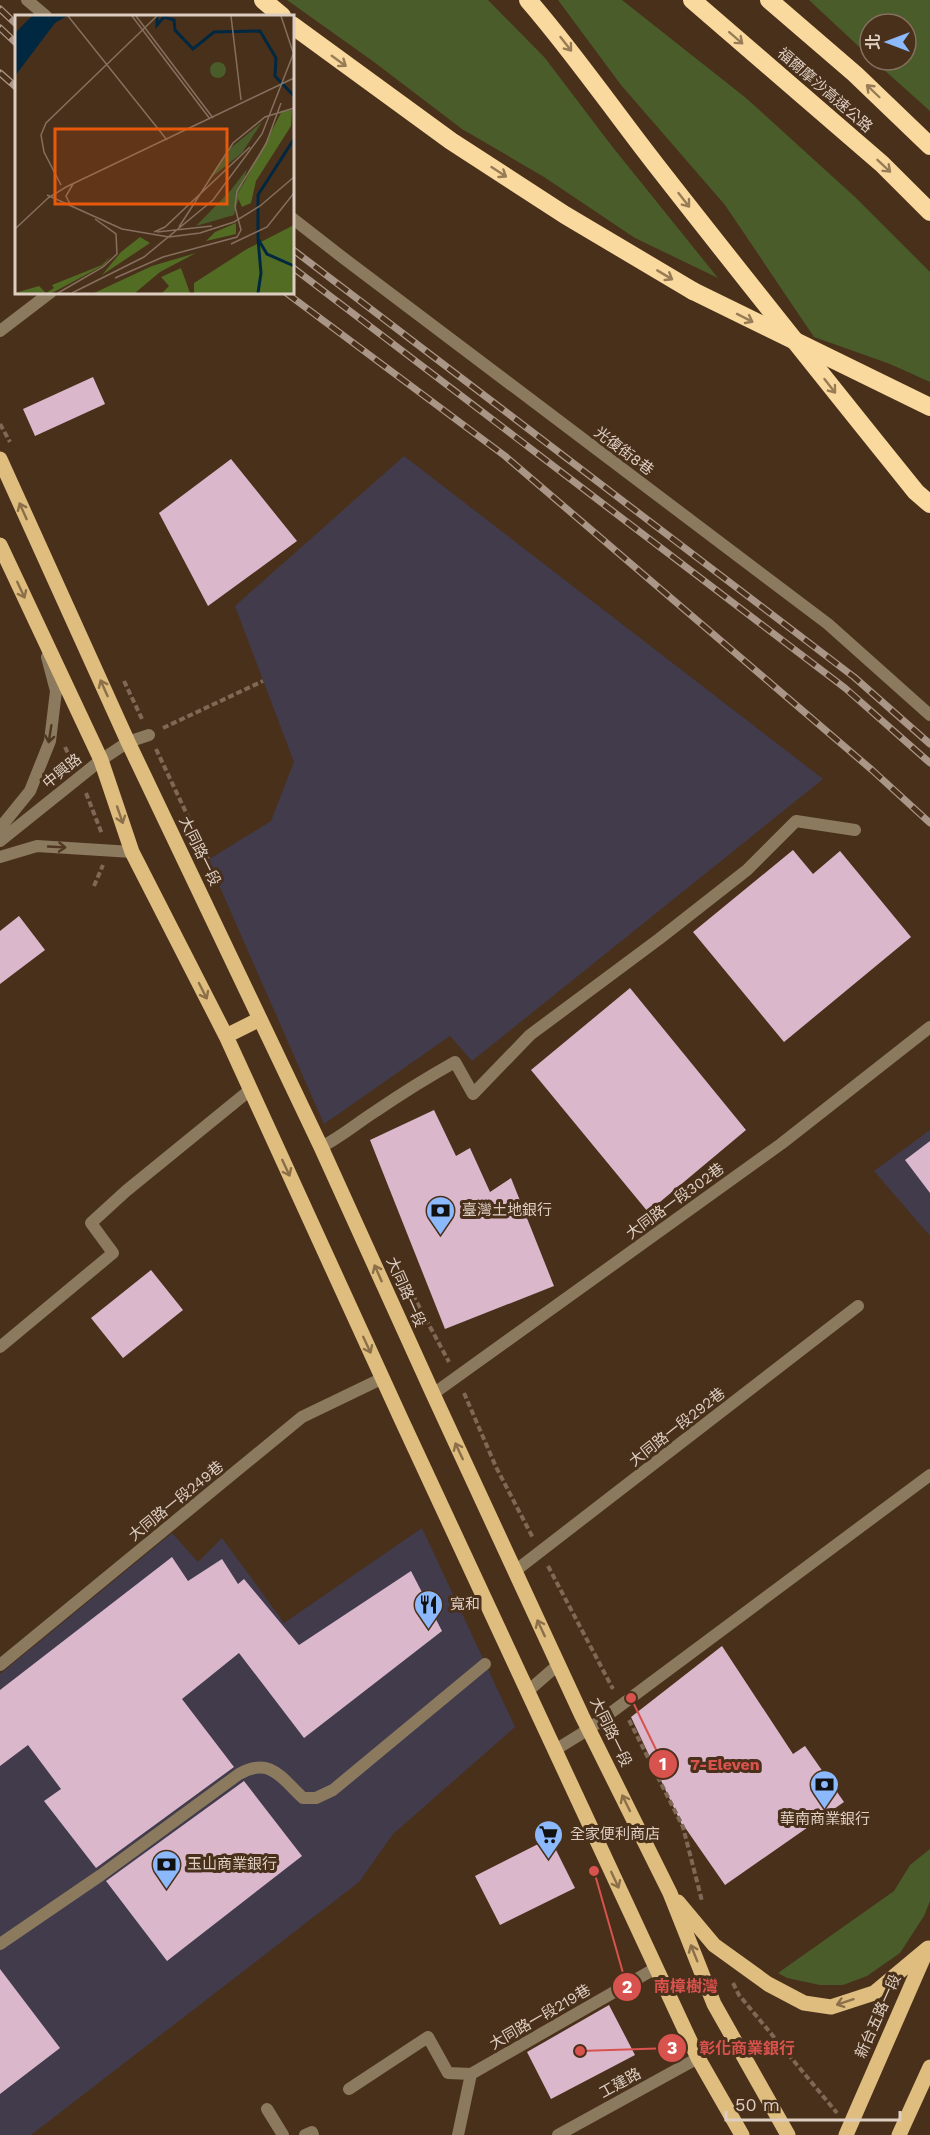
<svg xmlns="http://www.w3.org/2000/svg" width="930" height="2135" font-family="'Work Sans','Noto Sans TC',sans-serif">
<rect width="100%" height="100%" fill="#49301b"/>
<path fill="#413b4c" d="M404 456 823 779 472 1061 450 1036 324 1124 208 860 271 821 294 762 235 606Z
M930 1130V1236L874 1171Z
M422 1528 515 1727 393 1834 359 1882 31 2135H0V1674L172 1533 198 1562 222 1538 284 1623Z"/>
<path fill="#495c2a" d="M287 0H488L545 58 611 145 718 278 635 238 544 177 462 129 374 62Z
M558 0H622L746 98 855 197 930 272V382L890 364 814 337 725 205 621 85Z
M809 0H930V111L873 60H906V24H870V57Z
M930 1849V1901L924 1916 900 1953 867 1976 843 1985H820L787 1978 778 1973 894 1891 910 1865Z"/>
<path fill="#dbb7cc" d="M93 377 105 404 35 436 23 409Z
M231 459 297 541 208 606 159 513Z
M793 850 813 874 840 851 911 937 784 1042 693 932Z
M19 916 45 950 0 984V931Z
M630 988 746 1130 648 1212 531 1070Z
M434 1110 456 1156 470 1148 490 1192 511 1178 554 1286 445 1329 370 1140Z
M930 1141V1193L905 1160Z
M151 1270 183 1310 123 1358 91 1318Z
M172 1557 188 1581 222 1559 238 1584 244 1579 299 1645 411 1571 442 1631 304 1738 239 1653 182 1699 234 1767 96 1868 44 1801 61 1789 28 1745 0 1766V1690Z
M722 1646 793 1754 805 1746 844 1802 725 1885 684 1826 683 1827 631 1717Z
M244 1781 302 1856 167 1961 106 1881Z
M550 1838 575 1888 500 1925 475 1876Z
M0 1969 60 2048 0 2094Z
M609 2005 635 2055 551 2099 527 2052Z"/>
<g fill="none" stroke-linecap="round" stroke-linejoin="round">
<path stroke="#7e6856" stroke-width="4" stroke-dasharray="6 3" stroke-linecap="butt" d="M0 424 10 442
M124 681 143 721
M163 728 263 681
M65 747 72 762
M156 749 208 859
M86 793 102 834
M94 886 103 865
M400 1271 449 1362
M464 1393 496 1467 533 1538
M548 1566 613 1689
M629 1720 683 1827 702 1901
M733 1983 739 1995 837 2113"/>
<path stroke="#8b7a5d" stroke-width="12" d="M27 0 46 16
M292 218 342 257 828 624 930 715
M0 331 51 292
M321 1147C341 1137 357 1123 376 1111 401 1094 428 1077 455 1062L473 1094 530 1035 659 939 747 870 796 821 855 830
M0 1347 113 1253 91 1223 126 1191 250 1090
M433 1394 781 1144 930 1027
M515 1571 858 1306
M555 1750 589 1729 930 1475
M471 2074 656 1968
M349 2089 428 2037 448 2073 471 2074 458 2135
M267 2109 283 2135
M305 2135 312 2132 313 2135"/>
<path stroke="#8b7a5d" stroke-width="12" d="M0 1944 101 1875 239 1774C271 1756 282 1779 303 1798H316L333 1790 485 1664"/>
<path stroke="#8b7a5d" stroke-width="12" d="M0 1665 302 1417 383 1378
M528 1691 559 1664"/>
<path stroke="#8b7a5d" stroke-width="12" d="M0 828 30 791 50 741 56 691 47 657
M0 841 101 760 128 742 149 735
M0 857 37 846 132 852
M558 2135 698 2058"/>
<path stroke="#debd7f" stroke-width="15" d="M0 459 128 742 321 1147 433 1394 582 1716 670 1893 714 2004 788 2135
M0 545 101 760 132 852 226 1036 402 1421 698 2058 742 2135
M226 1036 260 1019
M678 1902 714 1945 768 1984 804 2003 831 2007 874 1993 928 1948
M846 2135 926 1952
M899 2135 930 2067"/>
<path stroke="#f9d99e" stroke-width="18" d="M263 0 282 16
M528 0C574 53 613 110 656 165 742 275 829 384 916 492L930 504
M692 0 882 164 930 212
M769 0 855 74 930 146
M292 25 451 141 565 215 693 291"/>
<defs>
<path id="rail" d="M0 9 16 24
M0 28 16 43
M0 73 16 87
M292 249 854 677 930 744
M292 267 845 688 930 763
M285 292 505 456 872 770 930 823"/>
</defs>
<use href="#rail" stroke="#aa9687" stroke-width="7"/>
<use href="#rail" stroke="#49301b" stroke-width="4.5" stroke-dasharray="14" stroke-linecap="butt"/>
<path stroke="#f9d99e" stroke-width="18" d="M693 291 930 407"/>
</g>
<defs><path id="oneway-shaft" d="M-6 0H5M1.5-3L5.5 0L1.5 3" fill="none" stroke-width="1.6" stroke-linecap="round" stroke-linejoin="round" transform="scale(1.5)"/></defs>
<g stroke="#987c56">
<use href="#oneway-shaft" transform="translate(736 38) rotate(41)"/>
<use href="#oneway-shaft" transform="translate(566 44) rotate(52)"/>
<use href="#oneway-shaft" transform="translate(339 61) rotate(36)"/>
<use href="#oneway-shaft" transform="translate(873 91) rotate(-136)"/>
<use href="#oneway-shaft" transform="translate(884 166) rotate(43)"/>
<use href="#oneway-shaft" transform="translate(499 172) rotate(33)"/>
<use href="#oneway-shaft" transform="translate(684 200) rotate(52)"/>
<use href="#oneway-shaft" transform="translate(665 275) rotate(31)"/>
<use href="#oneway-shaft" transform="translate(745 318) rotate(27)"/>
<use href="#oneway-shaft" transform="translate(830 386) rotate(52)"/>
</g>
<g stroke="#8c6f48">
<use href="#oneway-shaft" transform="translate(23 511) rotate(-114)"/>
<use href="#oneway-shaft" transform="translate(21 590) rotate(65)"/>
<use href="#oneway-shaft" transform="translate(104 688) rotate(-114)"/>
<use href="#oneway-shaft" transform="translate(120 815) rotate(71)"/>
<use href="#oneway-shaft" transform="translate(203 991) rotate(63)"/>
<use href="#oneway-shaft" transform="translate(286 1168) rotate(65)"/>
<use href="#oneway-shaft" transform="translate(378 1273) rotate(-114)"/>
<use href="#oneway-shaft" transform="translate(367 1345) rotate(65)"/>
<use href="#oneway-shaft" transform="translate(459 1451) rotate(-115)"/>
<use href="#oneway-shaft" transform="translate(541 1628) rotate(-115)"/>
<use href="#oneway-shaft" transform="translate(626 1803) rotate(-116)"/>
<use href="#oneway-shaft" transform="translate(615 1880) rotate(65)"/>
<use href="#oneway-shaft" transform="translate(694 1953) rotate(-112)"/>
<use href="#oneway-shaft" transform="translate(845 2002) rotate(162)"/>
</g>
<g stroke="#503722">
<use href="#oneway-shaft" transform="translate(50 734) rotate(99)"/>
<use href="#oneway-shaft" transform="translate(57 847) rotate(3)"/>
</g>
<defs>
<symbol id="bank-pin" viewBox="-11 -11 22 30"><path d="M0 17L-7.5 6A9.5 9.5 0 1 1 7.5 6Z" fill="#8bb9fc" stroke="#49301b"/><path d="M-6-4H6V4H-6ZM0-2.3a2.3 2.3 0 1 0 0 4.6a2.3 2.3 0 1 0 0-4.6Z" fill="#111"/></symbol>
<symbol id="restaurant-pin" viewBox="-11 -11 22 30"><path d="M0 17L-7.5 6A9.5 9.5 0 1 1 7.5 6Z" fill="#8bb9fc" stroke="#49301b"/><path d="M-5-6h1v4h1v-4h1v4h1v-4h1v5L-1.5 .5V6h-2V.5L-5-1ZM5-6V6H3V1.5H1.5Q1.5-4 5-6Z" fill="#111"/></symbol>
<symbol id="supermarket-pin" viewBox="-11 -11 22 30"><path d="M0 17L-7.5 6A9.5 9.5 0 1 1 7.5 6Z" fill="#8bb9fc" stroke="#49301b"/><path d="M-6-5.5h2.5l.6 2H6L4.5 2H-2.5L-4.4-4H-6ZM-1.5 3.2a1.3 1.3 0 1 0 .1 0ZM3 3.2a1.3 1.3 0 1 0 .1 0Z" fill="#111"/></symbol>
</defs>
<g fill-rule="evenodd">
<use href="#bank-pin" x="424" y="1194" width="33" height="45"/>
<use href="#restaurant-pin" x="412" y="1588" width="33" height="45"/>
<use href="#bank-pin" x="808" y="1768" width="33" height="45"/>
<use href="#supermarket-pin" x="532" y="1818" width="33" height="45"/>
<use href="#bank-pin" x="150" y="1848" width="33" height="45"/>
</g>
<g text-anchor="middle" stroke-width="6" stroke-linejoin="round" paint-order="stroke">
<g font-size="15" fill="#decec2" stroke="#49301b">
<text transform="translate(825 90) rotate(41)" y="5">福爾摩沙高速公路</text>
<text transform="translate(624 451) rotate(37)" y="5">光復街8巷</text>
<text transform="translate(62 771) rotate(-39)" y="5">中興路</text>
<text transform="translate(200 851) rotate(64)" y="5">大同路一段</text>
<text transform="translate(675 1201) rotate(-36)" y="5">大同路一段302巷</text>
<text transform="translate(406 1292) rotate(66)" y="5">大同路一段</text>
<text transform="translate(677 1427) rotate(-38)" y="5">大同路一段292巷</text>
<text transform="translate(176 1501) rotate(-39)" y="5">大同路一段249巷</text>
<text transform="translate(611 1732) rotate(64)" y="5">大同路一段</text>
<text transform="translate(878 2016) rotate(-66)" y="5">新台五路一段</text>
<text transform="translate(540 2017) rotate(-30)" y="5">大同路一段219巷</text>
<text transform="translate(620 2083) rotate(-29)" y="5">工建路</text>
</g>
<g font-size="15" fill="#decec2" stroke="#49301b" text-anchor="start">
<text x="462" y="1215">臺灣土地銀行</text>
<text x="450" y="1609">寬和</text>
<text x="825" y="1824" text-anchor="middle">華南商業銀行</text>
<text x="570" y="1839">全家便利商店</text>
<text x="187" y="1869">玉山商業銀行</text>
</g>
</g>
<g transform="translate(15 15)">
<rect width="279" height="279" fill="#49301b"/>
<path d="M195 55a8 8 0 1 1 16 0a8 8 0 1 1-16 0ZM247 107 227 138 193 165 211 137ZM232 154 219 200 181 211 216 175Z" fill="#495c2a"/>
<path d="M277 95 276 111 241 166 236 188 227 192 222 181 267 96ZM221 208V219L191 226 200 217ZM279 210V278H179V268L232 234ZM125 222 135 228 87 260 106 237ZM181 238 145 257 120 278H79L137 251ZM96 241 89 250 37 278H0L24 271 31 278 39 273 37 270 87 250ZM166 253 175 278H147L154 271 146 262Z" fill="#526c24"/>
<path d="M17 1H52L40 8 0 61V18Z" fill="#002840"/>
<path fill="none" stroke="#002840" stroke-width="3" d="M142 1V10L149 2 159 5 160 15 178 34 199 17 245 16 261 43 260 61 279 81M243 224 246 258 243 278M243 224 252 239 279 251M243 224V180L279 124"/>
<path fill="none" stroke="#856f5e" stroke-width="1.5" d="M53 1 152 125M117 1 195 104M121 1 198 103M216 1 226 85M266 1 279 40M46 170 29 137 26 120 31 108 142 1M32 180 107 214 154 222 185 218 219 207 245 191 279 162M55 189 51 181 58 169M164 212 218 128 250 102 279 93M0 214 33 183 51 172 279 63M139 217 150 212 235 132M142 217 197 211M216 229 252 212 279 178M100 263 148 242 222 222 226 215 220 192 222 176 251 129 266 88M43 278 88 252 102 239 101 219 80 204M57 278 129 242 198 185 247 119 279 37"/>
<path fill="#e8590c" fill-opacity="0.15" stroke="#e8590c" stroke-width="3" d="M40 114H212V189H40Z"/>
<rect width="279" height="279" fill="none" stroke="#decec2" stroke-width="3"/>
</g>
<path fill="none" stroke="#d8524e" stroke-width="2" d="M631 1698L663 1764M594 1871L627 1987M580 2051L672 2048"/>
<g fill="#d8524e" stroke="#49301b" stroke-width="2">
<circle cx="631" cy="1698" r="6"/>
<circle cx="594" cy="1871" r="6"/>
<circle cx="580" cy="2051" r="6"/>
<circle cx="663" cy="1764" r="15"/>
<circle cx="627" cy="1987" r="15"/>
<circle cx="672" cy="2048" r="15"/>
</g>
<g font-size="18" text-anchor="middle" font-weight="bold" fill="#fff">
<text x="663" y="1770">1</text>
<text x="627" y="1993">2</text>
<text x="672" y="2054">3</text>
</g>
<g font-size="16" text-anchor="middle" font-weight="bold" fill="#d8524e" stroke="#49301b" stroke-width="6" stroke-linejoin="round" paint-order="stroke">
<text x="725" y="1770">7-Eleven</text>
<text x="686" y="1992">南樟樹灣</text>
<text x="747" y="2054">彰化商業銀行</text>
</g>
<g transform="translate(888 42) rotate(270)"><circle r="28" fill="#49301b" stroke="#856f5e" stroke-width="1.5"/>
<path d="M0-4.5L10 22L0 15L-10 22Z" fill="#8bb9fc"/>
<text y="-9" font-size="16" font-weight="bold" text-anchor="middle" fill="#decec2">北</text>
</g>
<path d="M726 2111v9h174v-9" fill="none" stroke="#decec2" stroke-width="3"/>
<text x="735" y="2111" font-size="18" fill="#decec2" stroke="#49301b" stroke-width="4.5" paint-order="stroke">50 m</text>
</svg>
